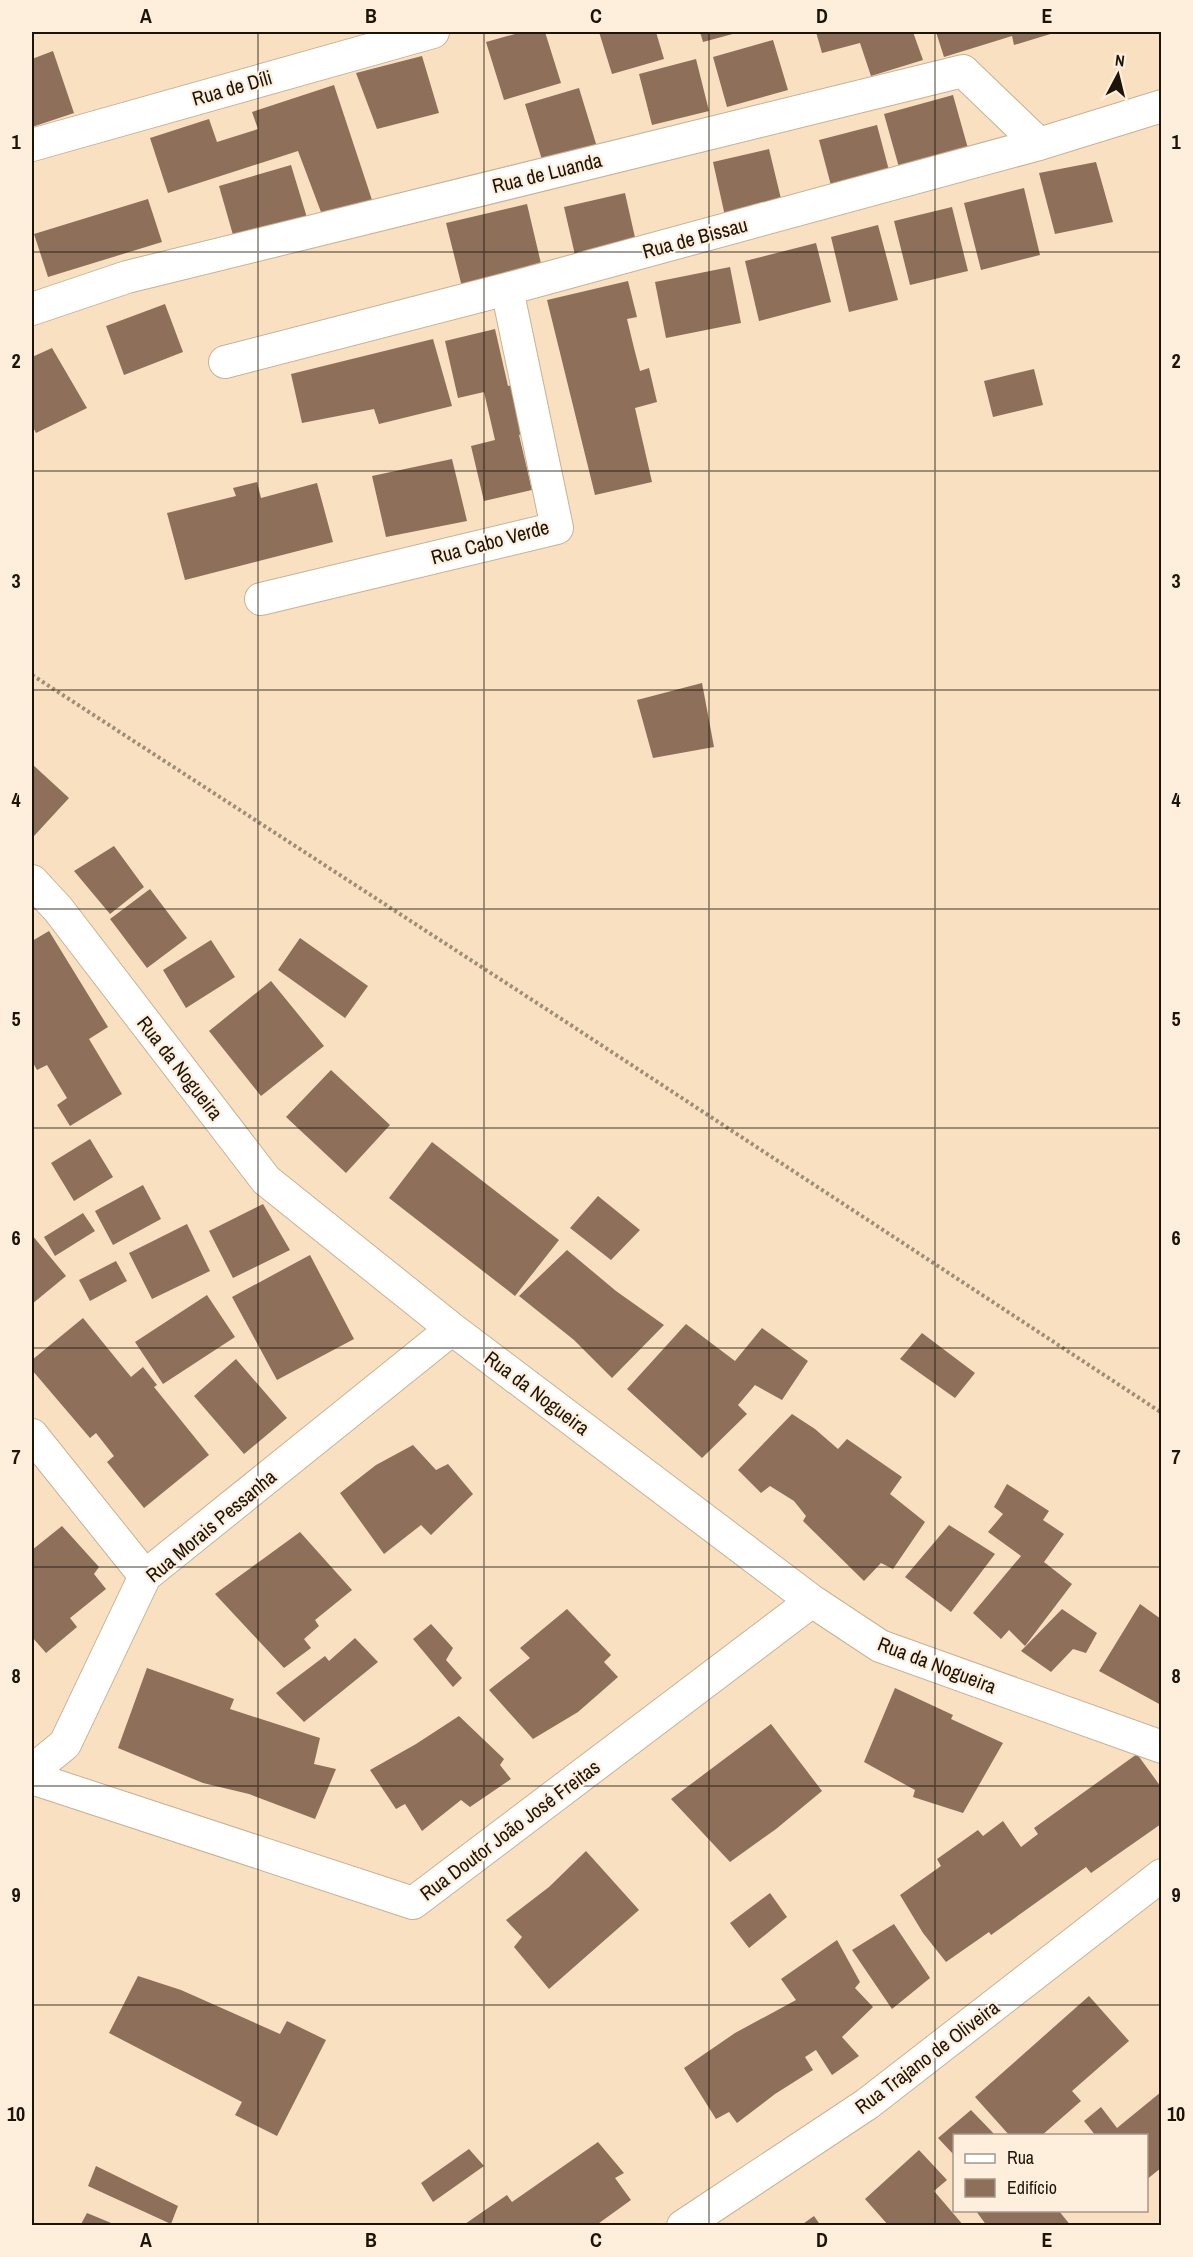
<svg xmlns="http://www.w3.org/2000/svg" width="1193" height="2257" font-family="'Archivo Narrow',sans-serif">
<rect width="100%" height="100%" fill="#f8e0c1"/>
<path fill="#8d6f5a" d="M522 32H545L561 83 504 100 486 42Z
M599 32H656L664 59 612 74Z
M700 32H740L703 42Z
M816 32H913L923 60 871 76 860 43 822 53Z
M936 32H1057L1014 45 1012 36 944 57Z
M773 40 788 90 727 107 713 57Z
M53 51 74 113 32 127V59Z
M422 56 439 113 377 129 356 73Z
M696 59 709 111 652 125 639 74Z
M334 85 373 203 324 220 298 151 168 193 150 138 209 119 217 142 258 129 252 112Z
M579 88 597 147 543 163 525 104Z
M953 95 969 152 900 171 884 114Z
M877 125 891 178 833 193 819 140Z
M769 149 782 203 725 216 713 162Z
M1096 162 1113 222 1055 234 1039 173Z
M291 165 308 221 235 242 219 186Z
M1024 188 1040 255 981 270 964 203Z
M625 193 636 242 575 255 564 207Z
M148 199 162 242 48 277 34 234Z
M527 204 543 272 463 291 446 223Z
M952 207 968 271 910 285 894 221Z
M878 225 898 300 849 312 831 237Z
M816 243 831 302 759 321 745 261Z
M730 267 741 323 666 338 655 282Z
M628 281 637 317 627 319 634 348 640 371 649 368 657 402 635 408 652 482 595 495 547 300Z
M165 304 183 352 124 375 106 326Z
M495 329 508 386 513 385 524 433 519 435 532 490 484 501 471 446 495 440 484 392 458 398 445 341Z
M433 339 452 406 379 424 374 409 302 423 291 374Z
M52 348 87 408 36 433 32 425V357Z
M1034 369 1043 405 993 417 984 381Z
M452 459 467 521 386 537 372 476Z
M257 482 261 498 317 483 333 542 185 580 167 513 236 496 233 488Z
M702 683 714 747 653 758 637 700Z
M32 764 69 798 34 836 32 834Z
M114 846 144 887 110 914 74 871Z
M150 889 187 938 147 968 110 919Z
M49 931 108 1027 89 1039 122 1094 70 1126 57 1105 67 1098 47 1065 37 1070 32 1061V941Z
M300 938 368 986 345 1018 278 970Z
M211 940 235 977 186 1008 163 970Z
M271 981 324 1046 261 1096 209 1031Z
M331 1070 390 1125 346 1173 286 1117Z
M90 1139 113 1177 74 1201 51 1163Z
M432 1142 559 1240 515 1296 389 1198Z
M143 1185 161 1219 113 1245 95 1211Z
M598 1196 640 1230 611 1260 570 1228Z
M263 1204 290 1250 233 1278 209 1231Z
M83 1213 95 1231 55 1256 44 1237Z
M187 1224 210 1271 152 1299 129 1253Z
M32 1235 66 1276 32 1304Z
M567 1250 616 1291 664 1325 612 1378 574 1340 519 1296Z
M310 1255 354 1339 277 1380 232 1297Z
M116 1261 127 1281 90 1301 79 1280Z
M207 1295 235 1337 163 1384 135 1342Z
M83 1318 131 1377 143 1367 157 1385 154 1387 209 1455 144 1508 107 1462 114 1456 96 1433 90 1438 32 1370V1360Z
M686 1324 735 1361 762 1328 808 1361 782 1400 755 1385 738 1405 747 1414 702 1458 627 1389Z
M922 1333 975 1373 955 1398 900 1359Z
M236 1359 287 1418 244 1454 194 1396Z
M792 1414 815 1429 838 1449 847 1439 902 1477 890 1494 925 1522 893 1569 881 1563 864 1581 803 1521 806 1516 794 1501 770 1486 761 1493 738 1470Z
M413 1445 436 1470 448 1464 473 1494 431 1535 421 1525 384 1554 340 1493 376 1465Z
M1007 1484 1049 1511 1043 1520 1064 1534 1044 1562 1072 1584 1025 1646 1009 1630 1001 1639 973 1613 1021 1556 988 1532 1003 1514 994 1507Z
M949 1525 995 1554 951 1612 905 1577Z
M62 1526 99 1567 94 1574 106 1589 70 1618 77 1627 46 1653 32 1637V1550Z
M300 1532 352 1590 315 1620 319 1626 304 1639 311 1648 284 1668 215 1594Z
M1140 1604 1161 1619V1705L1099 1671Z
M567 1609 611 1655 604 1662 618 1677 578 1712 533 1739 489 1690 530 1658 520 1648Z
M1062 1609 1097 1633 1086 1653 1073 1649 1051 1672 1021 1651Z
M431 1624 453 1648 446 1660 462 1678 453 1687 413 1639Z
M355 1638 378 1662 304 1722 276 1693 325 1656 329 1661Z
M147 1668 234 1699 230 1709 320 1738 314 1764 336 1769 315 1819 249 1794 203 1783 118 1748Z
M895 1688 953 1715 951 1719 1003 1743 963 1813 913 1797 915 1790 864 1762Z
M459 1716 504 1759 500 1765 511 1779 470 1807 461 1800 422 1831 405 1804 396 1809 370 1770 416 1744Z
M771 1724 822 1791 776 1829 730 1862 671 1799Z
M1137 1754 1161 1787V1824L1091 1873 1086 1867 991 1935 989 1932 946 1962 923 1933 900 1895 941 1866 937 1859 978 1830 983 1836 1003 1821 1021 1847 1038 1834 1034 1828Z
M586 1851 639 1910 549 1989 514 1947 522 1937 506 1920 549 1887Z
M770 1893 787 1917 749 1948 730 1923Z
M894 1924 930 1978 892 2009 852 1950Z
M837 1940 860 1982 855 1988 873 2007 842 2037 859 2056 832 2075 816 2050 805 2057 813 2070 775 2094 737 2123 729 2112 716 2119 684 2068 735 2033 796 2000 781 1979Z
M138 1976 181 1990 280 2034 287 2021 326 2040 277 2136 235 2115 242 2102 109 2033Z
M1089 1996 1129 2041 1072 2091 1081 2101 1041 2136H1010L975 2097Z
M1161 2092V2168L1146 2180V2136H1096L1084 2121 1101 2107 1117 2128Z
M971 2110 996 2136H954V2155L938 2138Z
M598 2142 624 2173 615 2178 631 2200 595 2226H462L507 2195 512 2202Z
M469 2149 484 2166 433 2202 421 2183Z
M919 2150 947 2180 934 2191 964 2226H889L865 2199Z
M96 2166 178 2206 171 2224 88 2186Z
M976 2211H1059L1071 2226H987Z
M87 2213 116 2225V2226H80Z
M814 2216 821 2226H800Z"/>
<g fill="none" stroke-linecap="round" stroke-linejoin="round">
<defs>
<path id="street" d="M32 145 433 32
M32 309 127 277 963 71 1039 144
M225 362 507 289 1039 144 1162 106
M261 599 557 528 507 289
M32 881 58 909 266 1180 452 1329 812 1601 880 1646 1162 1747
M32 1435 145 1576
M32 1771 65 1744 145 1576 452 1329
M32 1778 413 1903 812 1601
M683 2226 867 2104 1162 1875"/>
</defs>
<use href="#street" stroke="#c9b293" stroke-width="34"/>
<path stroke="#9f8e77" stroke-width="4" stroke-dasharray="3 3" stroke-linecap="butt" d="M32 675 560 1018 1162 1413"/>
<use href="#street" stroke="#fff" stroke-width="32"/>
</g>
<path fill="none" stroke="#1c1409" stroke-width="1.5" stroke-opacity="0.55" d="M258 32V2226M484 32V2226M709 32V2226M935 32V2226M32 252H1162M32 471H1162M32 690H1162M32 909H1162M32 1128H1162M32 1348H1162M32 1567H1162M32 1786H1162M32 2005H1162"/>
<g text-anchor="middle" stroke-width="4.5" stroke-linejoin="round" paint-order="stroke">
<g font-size="20" fill="#1c1409" stroke="#feefdc">
<text transform="translate(232 88) rotate(-16)" y="7">Rua de Díli</text>
<text transform="translate(547 173) rotate(-14)" y="7">Rua de Luanda</text>
<text transform="translate(695 238) rotate(-15)" y="7">Rua de Bissau</text>
<text transform="translate(490 542) rotate(-15)" y="7">Rua Cabo Verde</text>
<text transform="translate(180 1068) rotate(52)" y="7">Rua da Nogueira</text>
<text transform="translate(537 1393) rotate(37)" y="7">Rua da Nogueira</text>
<text transform="translate(211 1526) rotate(-40)" y="7">Rua Morais Pessanha</text>
<text transform="translate(937 1665) rotate(21)" y="7">Rua da Nogueira</text>
<text transform="translate(510 1830) rotate(-37)" y="7">Rua Doutor João José Freitas</text>
<text transform="translate(927 2057) rotate(-37)" y="7">Rua Trajano de Oliveira</text>
</g>
</g>
<rect width="1193" height="2257" fill="none" stroke="#feefdc" stroke-width="66"/>
<rect x="953" y="2134" width="195" height="78" fill="#feefdc" stroke="#a49788" stroke-width="1.5"/>
<rect x="965" y="2154" width="30" height="9" fill="#ffffff" stroke="#a49788" stroke-width="1.5"/>
<text x="1007" y="2164" font-size="18" fill="#1c1409">Rua</text>
<rect x="965" y="2179" width="30" height="18" fill="#8d6f5a" stroke="#a49788" stroke-width="1.5"/>
<text x="1007" y="2194" font-size="18" fill="#1c1409">Edifício</text>
<g transform="translate(1118 75) rotate(7)" stroke="#feefdc" stroke-width="4.5" paint-order="stroke">
<path d="M0-4.5L10 22L0 15L-10 22Z" fill="#1c1409"/>
<text y="-9" font-size="16" font-weight="bold" text-anchor="middle" fill="#1c1409">N</text>
</g>
<rect x="33" y="33" width="1127" height="2191" fill="none" stroke="#1c1409" stroke-width="2"/>
<g font-size="20" text-anchor="middle" font-weight="bold" fill="#1c1409">
<text x="146" y="23">A</text>
<text x="371" y="23">B</text>
<text x="596" y="23">C</text>
<text x="822" y="23">D</text>
<text x="1047" y="23">E</text>
<text x="16" y="149">1</text>
<text x="1176" y="149">1</text>
<text x="16" y="368">2</text>
<text x="1176" y="368">2</text>
<text x="16" y="588">3</text>
<text x="1176" y="588">3</text>
<text x="16" y="807">4</text>
<text x="1176" y="807">4</text>
<text x="16" y="1026">5</text>
<text x="1176" y="1026">5</text>
<text x="16" y="1245">6</text>
<text x="1176" y="1245">6</text>
<text x="16" y="1464">7</text>
<text x="1176" y="1464">7</text>
<text x="16" y="1683">8</text>
<text x="1176" y="1683">8</text>
<text x="16" y="1902">9</text>
<text x="1176" y="1902">9</text>
<text x="16" y="2121">10</text>
<text x="1176" y="2121">10</text>
<text x="146" y="2247">A</text>
<text x="371" y="2247">B</text>
<text x="596" y="2247">C</text>
<text x="822" y="2247">D</text>
<text x="1047" y="2247">E</text>
</g>
</svg>
